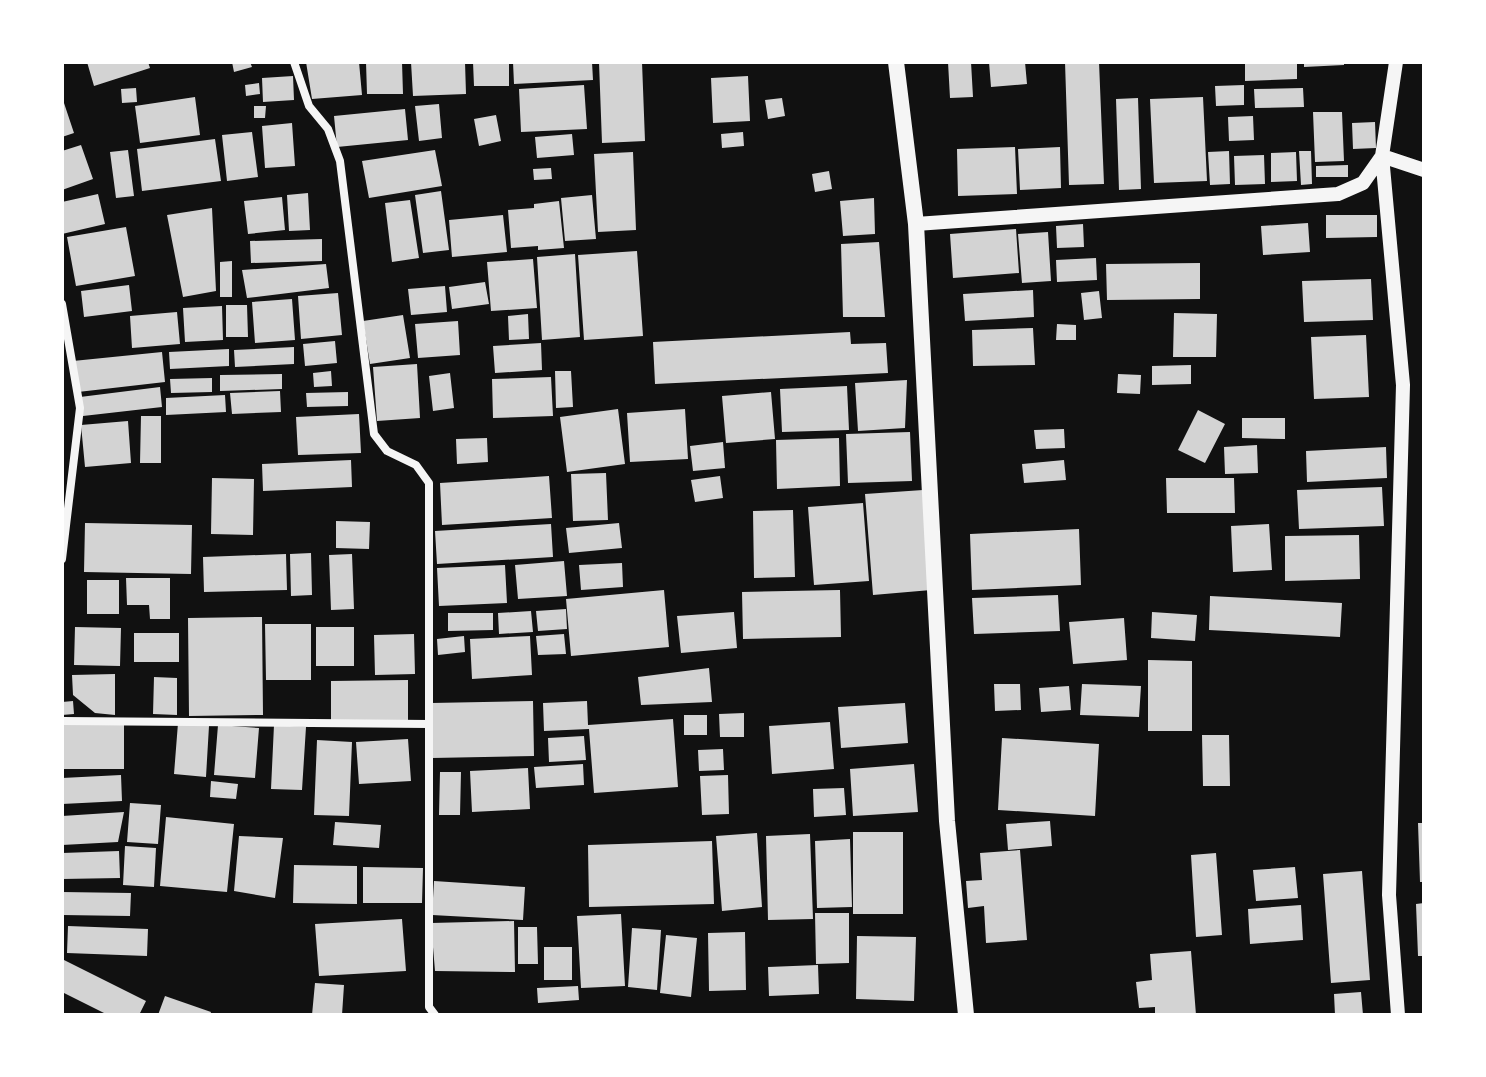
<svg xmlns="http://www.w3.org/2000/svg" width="1486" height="1077" font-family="Raleway,sans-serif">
<rect width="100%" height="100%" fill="#111"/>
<path fill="#d3d3d3" d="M87 62H148L150 68 94 86Z
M232 62H250L252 67 234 72Z
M306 62H359L362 95 312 99Z
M366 62H402L403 94H367Z
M411 62H465L466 94 413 96Z
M473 62H509V86H474Z
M513 62H592L593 80 514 84Z
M599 62H642L645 141 602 143Z
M948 62H971L973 97 950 98Z
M989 62H1025L1027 84 991 87Z
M1065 62H1099L1104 184 1069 185Z
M1245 62H1297V79L1245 81Z
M1304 62H1344V65L1304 67Z
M293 76 294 100 263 102 262 78Z
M748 76 750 121 713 123 711 78Z
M259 83 260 94 246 96 245 85Z
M584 85 587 129 521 132 519 89Z
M1244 85V105L1216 106 1215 86Z
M136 88 137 102 122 103 121 89Z
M1303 88 1304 107 1255 108 1254 89Z
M62 97 74 133 62 137Z
M195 97 200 135 140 143 135 106Z
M1203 97 1207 181 1154 183 1150 99Z
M782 98 785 116 768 119 765 100Z
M1138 98 1141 189 1119 190 1116 99Z
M439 104 442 138 419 141 415 106Z
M254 106H266L265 118H254Z
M405 109 408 140 337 147 334 116Z
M1313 112H1342L1344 161 1315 162Z
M496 115 501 141 479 146 474 119Z
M1253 116 1254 140 1229 141 1228 117Z
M1375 122 1376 148 1353 149 1352 123Z
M292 123 295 166 265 168 262 126Z
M252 132 258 177 227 181 222 135Z
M743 132 744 146 722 148 721 134Z
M572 134 574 155 537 158 535 137Z
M215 139 221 181 142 191 137 149Z
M81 145 93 179 62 190V151Z
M1015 147 1017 194 958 196 957 149Z
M1060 147 1061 188 1020 190 1018 149Z
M128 150 134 196 116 198 110 152Z
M435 150 442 186 369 198 362 161Z
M1229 151 1230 184 1210 185 1208 152Z
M1299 151H1311L1312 184 1301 185Z
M633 152 636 230 598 232 594 154Z
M1296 152 1297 181 1271 182V153Z
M1264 155 1265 184 1235 185 1234 156Z
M1348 165V177H1316V166Z
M551 168 552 179 534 180 533 169Z
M829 171 832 189 815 192 812 174Z
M441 191 449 250 423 253 415 195Z
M308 193 310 230 289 231 287 195Z
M98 194 105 224 62 234V202Z
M592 195 596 239 565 241 561 198Z
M282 197 285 230 248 234 244 201Z
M874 198 875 234 843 236 840 201Z
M410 200 419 258 392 262 385 203Z
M559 201 564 248 538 250V246L511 248 508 210 534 208V204Z
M212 208 216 291 183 297 167 215Z
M503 215 507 252 452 257 449 220Z
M1326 215H1377V237L1326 238Z
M1308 223 1310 252 1263 255 1261 226Z
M1083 224 1084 247 1057 248 1056 226Z
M126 227 135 276 76 286 67 237Z
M1016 229 1019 273 953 278 950 234Z
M1048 232 1051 281 1022 283 1018 234Z
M322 239V261L251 263 250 241Z
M879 242 885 317H843L841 244Z
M637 251 643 336 584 340 578 255Z
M575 254 580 337 542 340 537 257Z
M1096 258 1097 280 1057 282 1056 260Z
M533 259 537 308 491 311 487 262Z
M232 261V297H220V262Z
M1200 263V299L1107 300 1106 264Z
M326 264 329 288 247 298 242 270Z
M1371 279 1373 320 1304 322 1302 281Z
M485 282 489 304 452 309 449 287Z
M129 285 132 311 84 317 81 291Z
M445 286 447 312 411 315 408 289Z
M1033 290 1034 317 965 321 963 294Z
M1099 291 1102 318 1084 320 1081 293Z
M338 293 342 335 301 339 298 296Z
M292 299 295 340 255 343 252 302Z
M226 305H247L248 337H226Z
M222 306 223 340 185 342 183 308Z
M177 312 180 344 132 348 130 316Z
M1174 313 1217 314 1216 357H1173Z
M528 314 529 339 509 340 508 316Z
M403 315 410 358 370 364 363 321Z
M458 321 460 355 418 358 415 324Z
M1057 324 1076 325V340H1056Z
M1033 328 1035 365 973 366 972 330Z
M850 332 851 344 886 343 888 373 655 384 653 342Z
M1366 335 1369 397 1314 399 1311 337Z
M335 341 337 363 305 366 303 344Z
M541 343 542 370 495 373 493 346Z
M294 347V364L235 367 234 350Z
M229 349V366L170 369 169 352Z
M162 352 165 382 78 392 73 361Z
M417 364 420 418 377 421 373 367Z
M1191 365V384L1152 385V366Z
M331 371 332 386 314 387 313 373Z
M555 371H571L573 407 556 408Z
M450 373 454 408 433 411 429 376Z
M282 374V389L220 391V375Z
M1118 374 1141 375 1140 394 1117 393Z
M551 377 553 416 493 418 492 379Z
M212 378V392L171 393 170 379Z
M907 380 905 428 858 431 855 383Z
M847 386 849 430 782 432 780 389Z
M160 387 162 407 83 416 80 397Z
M280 391 281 412 232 414 230 393Z
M348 392V406L307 407 306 393Z
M771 392 775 439 726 443 722 396Z
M225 395 226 412 166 415V398Z
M618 409 625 464 567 472 560 417Z
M685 409 688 459 630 462 627 413Z
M1198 410 1225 424 1205 463 1178 450Z
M359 414 361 453 298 455 296 417Z
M141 416H161V463H140Z
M1242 418H1285V439L1242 438Z
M128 421 131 463 85 467 81 425Z
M1064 429 1065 448 1036 449 1034 430Z
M910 432 912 481 848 483 846 434Z
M487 438 488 462 457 464 456 439Z
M839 438 840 486 777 489 776 440Z
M723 442 725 468 693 471 690 446Z
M1257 445 1258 473 1225 474 1224 447Z
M1386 447 1387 478 1307 482 1306 451Z
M351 460 352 487 263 491 262 464Z
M1064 460 1066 480 1024 483 1022 464Z
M606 473 608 520 573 521 571 474Z
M549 476 552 518 442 525 440 483Z
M720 476 723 498 695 502 691 480Z
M212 478 254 479 253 535 211 534Z
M1166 478H1234L1235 513H1167Z
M1382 487 1384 526 1299 529 1297 490Z
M923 490 931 590 873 595 865 494Z
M863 503 869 581 814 585 808 507Z
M793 510 795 577 754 578 753 511Z
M336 521 370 522 369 549 336 548Z
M85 523 192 525 191 574 84 572Z
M619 523 622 548 569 553 566 528Z
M551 524 553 557 437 564 435 531Z
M1269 524 1272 570 1233 572 1231 526Z
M1079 529 1081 585 972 590 970 534Z
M1359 535 1360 579 1285 581V536Z
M311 553 312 595 291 596 290 554Z
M286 554 287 590 204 592 203 557Z
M352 554 354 609 331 610 329 555Z
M564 561 567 596 518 599 515 565Z
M622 563 623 587 581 590 579 565Z
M505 565 507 603 439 606 437 568Z
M126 578H170V619H150L149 605H127Z
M87 580H119V614H87Z
M664 590 669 647 571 656 566 599Z
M840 590 841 637 743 639 742 592Z
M1058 595 1060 631 974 634 972 598Z
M1210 596 1342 603 1340 637 1209 630Z
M566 609 567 629 538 631 536 611Z
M531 611 533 632 499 634 498 613Z
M734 612 737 648 681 653 677 616Z
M1152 612 1197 615 1195 641 1151 638Z
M448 613H493V630L448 631Z
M262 617 263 715 189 716 188 618Z
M1124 618 1127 660 1073 664 1069 622Z
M265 624H311V680H266Z
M75 627 121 628 120 666 74 665Z
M316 627H354V666H316Z
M134 633H179V662H134Z
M414 634 415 674 375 675 374 635Z
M564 634 566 654 538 655 536 636Z
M464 636 465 652 438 655 437 639Z
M530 636 532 675 472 679 470 639Z
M1148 660 1192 661V731H1148Z
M709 668 712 702 641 705 638 677Z
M115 674V715L95 713 73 695 72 675Z
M154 677 177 678V715L153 714Z
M408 680V721L331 722V681Z
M994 684H1020L1021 710 995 711Z
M1082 684 1141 686 1139 717 1080 715Z
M1069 686 1071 710 1041 712 1039 688Z
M73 701 74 714 62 715V702Z
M533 701 534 756 432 758 431 703Z
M587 701 588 725 673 719 678 787 594 793 589 729 544 731 543 703Z
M905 703 908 743 841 748 838 707Z
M744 713V737H720L719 714Z
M684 715H707V735H684Z
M830 722 834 769 772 774 769 726Z
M178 723 209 726 206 777 174 774Z
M62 725H124V769H62Z
M218 725 259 728 255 778 214 775Z
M274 725 306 727 302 790 271 789Z
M1202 735H1229L1230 786H1203Z
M584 736 586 760 549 762 548 738Z
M1002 738 1099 744 1095 816 998 810Z
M408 739 411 781 359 784 356 742Z
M317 740 352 742 349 816 314 815Z
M723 749 724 770 699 771 698 750Z
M583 764 584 785 536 788 534 767Z
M914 764 918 812 853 816 850 769Z
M528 768 530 809 472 812 470 771Z
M440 772H461L460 815H439Z
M121 775 122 801 62 804V778Z
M728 775 729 814 702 815 700 776Z
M211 781 238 784 236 799 210 797Z
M844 788 846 815 814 817 813 789Z
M130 803 161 805 158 844 127 842Z
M124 812 118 842 62 845V816Z
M166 817 234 824 227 892 160 886Z
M1050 821 1052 846 1008 850 1006 824Z
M335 822 381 825 379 848 333 845Z
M1418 823H1424V882H1420Z
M853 832H903V914H853Z
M757 833 762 907 722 911 716 836Z
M810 834 813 919 768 920 766 836Z
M239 836 283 838 275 898 234 891Z
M850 839 852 907 817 908 815 841Z
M712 841 714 904 589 907 588 845Z
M125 846 156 848 154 887 123 885Z
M1020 850 1027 940 986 943 984 906 968 908 966 881 982 880 980 853Z
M119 851 120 878 62 879V853Z
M1216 853 1222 935 1196 937 1191 855Z
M294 865 357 866V904L293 903Z
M363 867 423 868 422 903H363Z
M1295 867 1298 898 1256 901 1253 870Z
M1362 871 1370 980 1331 983 1323 874Z
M434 881 525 887 523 920 432 915Z
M62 892 131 893 130 916 62 915Z
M1424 903V956H1418L1416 904Z
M1301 905 1303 940 1250 944 1248 909Z
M815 913H849V963L816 964Z
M621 914 625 986 581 988 577 916Z
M402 919 406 971 319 976 315 924Z
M514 921 515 972 435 971 431 923Z
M68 926 148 929 147 956 67 953Z
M518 927H537L538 964H518Z
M632 928 661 930 657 990 628 987Z
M745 932 746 990 709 991 708 933Z
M666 935 697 938 691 997 660 993Z
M857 936 916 937 914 1001 856 999Z
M544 947H572V980H544Z
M1191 951 1196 1015H1155V1007L1139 1008 1136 982 1152 980 1150 954Z
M62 959 146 1001 139 1015H108L62 992Z
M818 965 819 994 769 996 768 967Z
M315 983 344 985 342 1015H312Z
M578 986 579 1000 538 1003 537 988Z
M1361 992 1363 1015H1335L1334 994Z
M165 996 211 1012 210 1015H158Z"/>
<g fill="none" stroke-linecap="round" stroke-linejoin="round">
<path stroke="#f5f5f5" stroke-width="8" d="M294 62 309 106 328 129 340 161 374 434 387 451 416 465 429 483V1007L435 1015
M62 304 80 408 62 559
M62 721 429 724"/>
<path stroke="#f5f5f5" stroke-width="14" d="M1396 62 1382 156 1403 385 1389 895 1398 1015
M1382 156 1424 170
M916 224 1338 194 1363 183 1382 156"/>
<path stroke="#f5f5f5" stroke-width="16" d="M896 62 916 224 947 821 966 1015"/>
</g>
<rect width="1486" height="1077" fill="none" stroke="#ffffff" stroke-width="128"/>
</svg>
